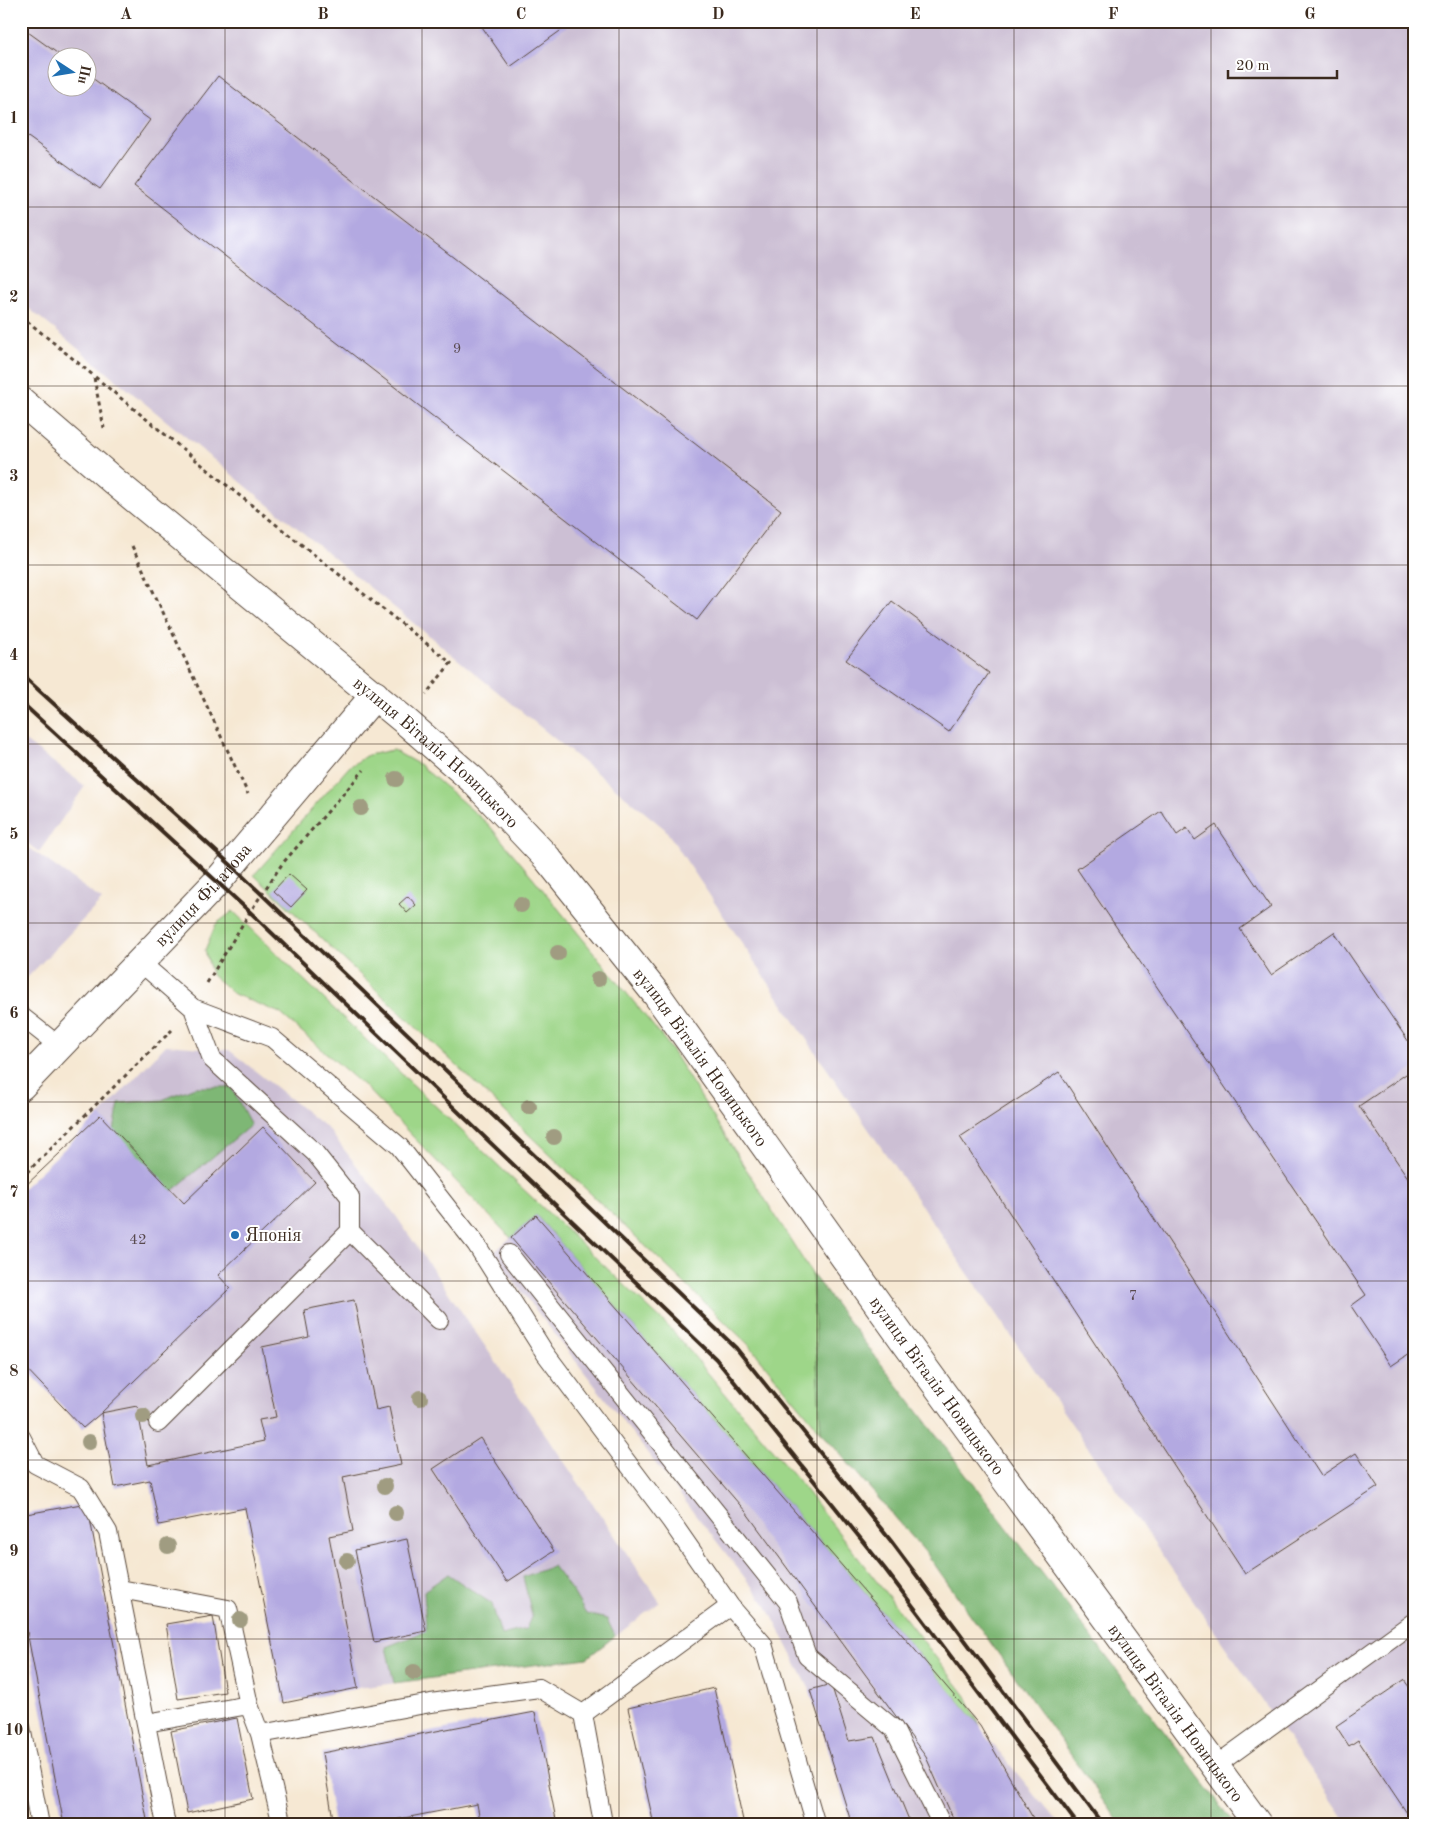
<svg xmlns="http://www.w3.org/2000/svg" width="1436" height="1846" font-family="'Old Standard TT',serif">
<rect width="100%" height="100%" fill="#fff"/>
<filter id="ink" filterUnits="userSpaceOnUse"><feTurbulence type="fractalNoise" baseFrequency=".02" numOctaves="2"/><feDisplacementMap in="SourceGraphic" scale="10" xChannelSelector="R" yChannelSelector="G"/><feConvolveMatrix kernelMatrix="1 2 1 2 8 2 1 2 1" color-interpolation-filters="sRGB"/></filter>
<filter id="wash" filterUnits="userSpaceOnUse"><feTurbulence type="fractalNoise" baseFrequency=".0096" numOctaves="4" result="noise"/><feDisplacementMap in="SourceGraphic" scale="20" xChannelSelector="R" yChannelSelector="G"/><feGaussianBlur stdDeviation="1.12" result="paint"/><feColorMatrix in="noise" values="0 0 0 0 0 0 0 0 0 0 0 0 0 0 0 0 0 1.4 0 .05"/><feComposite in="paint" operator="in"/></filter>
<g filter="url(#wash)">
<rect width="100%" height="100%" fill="#f6e8d3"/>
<path fill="#ccbfd4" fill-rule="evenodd" d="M21 21H1415V1825H1348L803 1034 665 829 21 302ZM58 58H88V88H58Z
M21 738 85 786 39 852 21 839Z
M21 842 102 900 21 984Z
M166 1045 229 1050 328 1129 396 1216 660 1602 587 1658 358 1688 284 1703 245 1508 159 1525 150 1481 115 1487 101 1413 83 1428 21 1363V1190L100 1115Z
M536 1215 898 1630 1060 1825H852L810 1690 767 1606 492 1254Z"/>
<path fill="#9ed689" stroke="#6c8054" d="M393 750 420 765 488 824 535 880 667 1043 812 1274 821 1432 748 1344 454 1063 254 875 349 767 368 755Z
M233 911 390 1063 671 1329 796 1478 966 1696 980 1726 898 1630 536 1215 511 1238 363 1085 280 1013 234 994 212 975 205 950 216 924Z"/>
<path fill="#7eb775" stroke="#5c704a" d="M195 1087H231L251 1125 172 1191 114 1131 119 1103 162 1100Z
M812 1274 1236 1825H1121L927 1554 821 1432Z
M553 1566 573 1592 586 1614 607 1619 615 1636 587 1658 394 1683 386 1647 426 1631 424 1591 448 1574 492 1604 501 1635 526 1629 532 1615 523 1577Z"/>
<g id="blocks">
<path fill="#b3a9e1" d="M478 21H574L510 67Z
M21 27 64 58H58V88H88V75L150 120 100 189 21 132Z
M218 76 781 510 697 620 134 186Z
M892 601 989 673 949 732 846 660Z
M1161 811 1177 835 1187 828 1195 840 1216 825 1271 907 1240 929 1271 975 1334 932 1415 1051V1068L1359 1106 1415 1188V1350L1391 1366 1351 1306 1366 1295 1077 869Z
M289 874 307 890 291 907 273 891Z
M408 896 416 905 407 913 399 904Z
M1059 1072 1321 1476 1356 1453 1378 1487 1245 1574 960 1137Z
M100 1115 184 1203 263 1127 315 1182 218 1275 230 1288 101 1413 83 1428 21 1363V1190Z
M536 1215 898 1630 980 1726 1037 1825H956L926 1757 746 1512 511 1238Z
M354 1300 376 1410 389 1407 401 1465 343 1477 353 1531 329 1536 358 1688 284 1703 245 1508 159 1525 150 1480 115 1487 101 1413 137 1406 148 1465 264 1441 259 1420 276 1417 262 1347 309 1337 304 1310Z
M480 1438 554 1551 507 1582 433 1469Z
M87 1503 148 1825H64L21 1600V1515Z
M407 1539 426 1631 374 1642 355 1550Z
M213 1616 225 1692 178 1699 166 1624Z
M1404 1680 1415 1695V1711L1412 1712 1415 1716V1825L1358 1740 1349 1746 1336 1726Z
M831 1684 849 1741 875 1737 911 1825H852L810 1690Z
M714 1688 744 1825H654L628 1708Z
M535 1712 557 1825H481L477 1804 368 1825H334L322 1753Z
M237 1718 253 1799 187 1813 171 1731Z"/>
</g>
</g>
<g filter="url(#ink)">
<use href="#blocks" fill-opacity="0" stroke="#574639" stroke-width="1"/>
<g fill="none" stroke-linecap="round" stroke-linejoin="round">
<defs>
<path id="service" d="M140 962 193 1008 272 1038 399 1146 476 1244 545 1353 671 1521 730 1606 763 1644 816 1825
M21 1016 59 1046
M350 1231 439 1320
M509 1254 788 1602 807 1656 894 1729 942 1825
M158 1423 350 1231V1197L315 1153 212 1059 193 1008
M21 1437 35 1464 81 1488 108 1532 166 1825
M120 1589 228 1609 249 1705
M583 1714 730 1606
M146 1723 249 1705 260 1734
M21 1727 40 1825
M1215 1766 1415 1621
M282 1825 260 1734 431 1703 539 1688 583 1714 603 1823"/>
<g id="minor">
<path id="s1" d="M21 401 116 483 404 720 473 780 547 858 657 995 903 1339 1258 1825"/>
<path id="s2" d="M21 1086 217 882 375 695"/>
</g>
</defs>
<use href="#service" stroke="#574639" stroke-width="20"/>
<use href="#minor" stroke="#574639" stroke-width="30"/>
<path stroke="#574639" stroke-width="3" stroke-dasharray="4 4" stroke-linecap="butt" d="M21 316 235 492 451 663 426 694
M94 378 104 428
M132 546 248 794
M207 983 250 912 282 864 364 770
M21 1178 172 1030"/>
<use href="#service" stroke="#fff" stroke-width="18"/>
<use href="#minor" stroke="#fff" stroke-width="28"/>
<path stroke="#3b2a1e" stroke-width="4" d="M21 674 231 865 736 1348 891 1541 1103 1825
M21 702 250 912 716 1359 885 1569 1078 1825"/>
</g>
<g fill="#a09c81">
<circle cx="396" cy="779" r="8"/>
<circle cx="361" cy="808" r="8"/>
<circle cx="521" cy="905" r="8"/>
<circle cx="558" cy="953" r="8"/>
<circle cx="598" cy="979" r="8"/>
<circle cx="529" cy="1107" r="8"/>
<circle cx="554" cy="1137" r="8"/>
<circle cx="420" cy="1398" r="8"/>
<circle cx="143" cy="1416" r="8"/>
<circle cx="89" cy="1442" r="8"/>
<circle cx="385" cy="1486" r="8"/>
<circle cx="396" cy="1513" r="8"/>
<circle cx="168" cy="1546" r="8"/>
<circle cx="347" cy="1561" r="8"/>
<circle cx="240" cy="1620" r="8"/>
<circle cx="414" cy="1672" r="8"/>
</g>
</g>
<path fill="none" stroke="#3b2a1e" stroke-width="1" stroke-opacity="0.55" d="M225 21V1825M422 21V1825M619 21V1825M817 21V1825M1014 21V1825M1211 21V1825M21 207H1415M21 386H1415M21 565H1415M21 744H1415M21 923H1415M21 1102H1415M21 1281H1415M21 1460H1415M21 1639H1415"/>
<circle fill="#1f6fb2" stroke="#fff" stroke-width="2" cx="235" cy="1235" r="5"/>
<g text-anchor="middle" stroke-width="4" stroke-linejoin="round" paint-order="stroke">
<g font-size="15" fill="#594a4f">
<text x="457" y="353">9</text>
<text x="138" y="1244">42</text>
<text x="1133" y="1300">7</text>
</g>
<g font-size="18" fill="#3b2a1e" stroke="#fff">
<text dy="6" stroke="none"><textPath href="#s1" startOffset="544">вулиця Віталія Новицького</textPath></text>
<text dy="6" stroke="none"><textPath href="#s2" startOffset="264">вулиця Філатова</textPath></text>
<text dy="6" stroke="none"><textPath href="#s1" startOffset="949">вулиця Віталія Новицького</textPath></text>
<text dy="6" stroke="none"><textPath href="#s1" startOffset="1354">вулиця Віталія Новицького</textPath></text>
<text dy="6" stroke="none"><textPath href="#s1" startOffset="1759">вулиця Віталія Новицького</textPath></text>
</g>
<g font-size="18" fill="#3b2a1e" stroke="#fff" text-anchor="start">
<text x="245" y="1241">Японія</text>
</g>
</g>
<rect width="1436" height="1846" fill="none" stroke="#fff" stroke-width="55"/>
<g transform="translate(72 72) rotate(102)"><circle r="24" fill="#ffffff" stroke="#b1aaa5"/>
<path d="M0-4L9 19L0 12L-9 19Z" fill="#1f6fb2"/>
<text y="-8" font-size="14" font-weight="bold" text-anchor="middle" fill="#3b2a1e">Пн</text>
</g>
<path d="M1228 70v8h109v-8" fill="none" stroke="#3b2a1e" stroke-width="2.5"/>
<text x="1236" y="70" font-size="15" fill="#3b2a1e" stroke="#ffffff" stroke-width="4" paint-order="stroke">20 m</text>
<rect x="28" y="28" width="1380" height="1790" fill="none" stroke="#3b2a1e" stroke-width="2"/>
<g font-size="16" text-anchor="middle" font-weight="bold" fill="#3b2a1e">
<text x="126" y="19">A</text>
<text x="323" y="19">B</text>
<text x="521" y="19">C</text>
<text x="718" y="19">D</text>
<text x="915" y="19">E</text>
<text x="1113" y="19">F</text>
<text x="1310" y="19">G</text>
<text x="14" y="123">1</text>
<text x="14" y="302">2</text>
<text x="14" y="481">3</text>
<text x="14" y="660">4</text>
<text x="14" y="839">5</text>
<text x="14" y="1018">6</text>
<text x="14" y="1197">7</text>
<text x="14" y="1376">8</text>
<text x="14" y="1556">9</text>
<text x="14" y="1735">10</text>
</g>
</svg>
